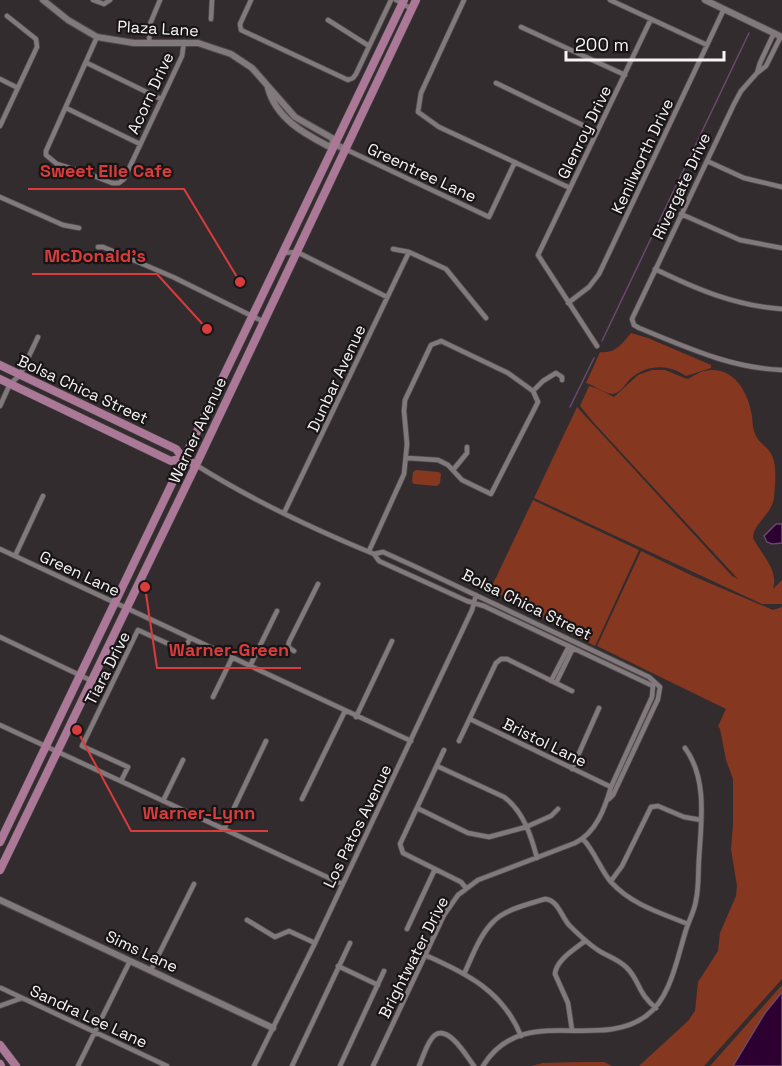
<svg xmlns="http://www.w3.org/2000/svg" width="782" height="1066" font-family="'Space Grotesk',sans-serif">
<rect width="100%" height="100%" fill="#332c2e"/>
<path fill="#863720" d="M631 333 648 338 711 365V368L686 376C669 364 647 364 630 379 625 384 620 394 612 394 605 394 594 385 586 383L600 352C615 354 622 344 631 333Z
M652 370H665L687 379C693 377 697 373 704 371 731 365 746 388 751 411 753 419 752 427 755 434 758 442 765 445 770 452 778 463 775 485 774 498 771 516 753 523 753 538 761 554 779 570 773 589L782 580V604H762L534 498 577 407 732 576 738 579 594 423 580 406 589 386 596 388 614 397 638 375Z
M416 470 439 472 441 474 440 483 437 486 414 484 412 482 413 472Z
M533 500 639 550 595 646 490 590Z
M641 551 695 577 773 610 782 607V979L704 1066H639L688 1021 695 1011 698 982 718 951 720 933 736 896 737 886 731 849 733 825V779L726 760 720 729 718 726 726 709 597 646Z
M782 985V1066H710Z
M583 1062H604L612 1066H531L543 1063Z"/>
<path fill="#2c0030" stroke="#69496b" stroke-width="1.5" d="M776 524H782V543L772 544 767 542 764 536Z
M782 992V1066H733L765 1013Z"/>
<g fill="none" stroke-linecap="round" stroke-linejoin="round">
<path stroke="#69496b" stroke-width="1.5" d="M602 341 749 33
M570 407 594 358"/>
<defs>
<path id="minor" d="M93 0 104 4 110 0
M251 0 240 24 241 30 348 80 353 78 356 74 391 0
M396 0 412 9
M464 0 421 93 418 112 439 127 570 188
M610 0 707 45
M211 19 212 0
M328 20 369 46
M521 27 625 75
M774 33 760 63 757 73 766 66 781 36
M97 37 46 151V155L57 164 89 174 112 183H119L124 179 182 56 184 42
M149 44 150 24 160 0
M87 63 161 99
M757 73 741 91 734 104 632 319 634 325 639 328C686 347 730 368 782 370
M0 79 18 88
M496 83 597 132
M66 108 140 144
M0 126 37 47 36 39 7 16
M345 149 489 217 515 162
M707 161 744 178 782 187
M0 197 63 225 79 228
M681 214 740 240 782 248
M98 247H103L173 277 264 322
M393 249 409 252 446 269 486 318
M283 253 297 252 387 297
M655 269C696 289 736 306 782 309
M568 303 589 287 599 274 724 9
M597 346 538 255 651 19
M533 391 543 381 556 373 562 377V380
M0 406 10 384 20 375 38 337
M407 458 438 460 448 465 462 480 491 494 538 402 533 391
M196 465C252 500 313 529 374 554L379 561 467 601 484 606 653 686 652 697 611 787C605 808 596 833 575 843L478 880 458 895 444 915 373 1066
M453 470 467 453V447
M284 513 409 252
M0 549 411 741
M369 551 404 474 407 444 404 411 405 400 431 345 441 341 508 373 533 391
M374 554 383 552 414 566 649 677 660 687 658 699 613 795 609 799
M15 556 43 496
M0 637 92 681
M294 651 288 647 289 642 318 584
M250 666 277 611
M551 681 569 646
M556 683 573 648
M213 697 232 658
M356 717 392 641
M470 719 611 787
M0 725 342 884
M459 741 496 663 501 659H507L572 691
M444 750 400 844 403 853 461 882 466 888
M437 766 504 797C523 811 531 835 537 858
M572 769 599 708
M121 781 128 767 82 746 138 630 184 651 190 638
M302 799 345 711
M163 801 183 760
M417 808 468 833 489 837 526 827 551 816 558 809
M224 829 266 741
M583 839C595 852 600 869 611 882 632 905 661 913 688 924
M611 881 622 866 651 807 658 806 684 817 701 820
M247 920 275 937 289 931 315 943
M407 929 435 869
M425 955C466 973 503 991 521 1036
M338 966 378 985
M151 970 194 884
M464 974C472 957 480 934 494 921 506 909 529 904 545 899 558 900 561 916 569 925 579 935 589 945 601 952 610 957 619 960 626 967 640 980 637 993 656 1008
M1 988 167 1066
M0 1006 22 998
M572 1030 568 1003 555 974C556 960 575 949 585 941
M78 1066 130 961
M254 1066 315 943 472 610 476 595
M292 1066 350 943
M340 1066 384 971
M419 1066C423 1058 427 1041 435 1035 449 1025 467 1057 474 1066
M483 1066C522 1002 597 1052 646 1016 671 998 677 958 686 930 689 920 695 910 696 900 699 887 698 872 699 859 701 823 708 779 685 748"/>
<path id="tertiary" d="M43 0 68 20 97 37 134 43H198L231 54 252 68 295 117 332 138 334 144
M705 0 782 37
M268 88C276 118 303 133 328 146L334 144 345 149
M0 900 273 1028"/>
<path id="primary" d="M0 365 176 449 183 458 196 465
M0 379 171 461 183 458
M0 842 404 0
M0 870 196 465 416 0
M0 1045 16 1066
M0 1064 1 1066"/>
</defs>
<use href="#minor" stroke="#4f4a4c" stroke-width="6"/>
<use href="#tertiary" stroke="#4f4a4c" stroke-width="8"/>
<use href="#primary" stroke="#4f4a4c" stroke-width="9"/>
<use href="#minor" stroke="#81797b" stroke-width="4.5"/>
<use href="#tertiary" stroke="#81797b" stroke-width="6"/>
<use href="#primary" stroke="#ac7898" stroke-width="8"/>
</g>
<g text-anchor="middle" stroke-width="4.5" stroke-linejoin="round" paint-order="stroke">
<g font-size="16" fill="#f8f3f5" stroke="#181516">
<text transform="translate(158 28) rotate(3)" y="6">Plaza Lane</text>
<text transform="translate(150 93) rotate(-65)" y="6">Acorn Drive</text>
<text transform="translate(584 132) rotate(-64)" y="6">Glenroy Drive</text>
<text transform="translate(642 156) rotate(-65)" y="6">Kenilworth Drive</text>
<text transform="translate(422 172) rotate(25)" y="6">Greentree Lane</text>
<text transform="translate(681 186) rotate(-65)" y="6">Rivergate Drive</text>
<text transform="translate(336 378) rotate(-65)" y="6">Dunbar Avenue</text>
<text transform="translate(83 389) rotate(25)" y="6">Bolsa Chica Street</text>
<text transform="translate(197 430) rotate(-65)" y="6">Warner Avenue</text>
<text transform="translate(80 573) rotate(25)" y="6">Green Lane</text>
<text transform="translate(527 604) rotate(26)" y="6">Bolsa Chica Street</text>
<text transform="translate(107 668) rotate(-63)" y="6">Tiara Drive</text>
<text transform="translate(545 742) rotate(26)" y="6">Bristol Lane</text>
<text transform="translate(357 826) rotate(-64)" y="6">Los Patos Avenue</text>
<text transform="translate(142 951) rotate(25)" y="6">Sims Lane</text>
<text transform="translate(413 957) rotate(-63)" y="6">Brightwater Drive</text>
<text transform="translate(89 1016) rotate(25)" y="6">Sandra Lee Lane</text>
</g>
</g>
<path fill="none" stroke="#d93c3c" stroke-width="2" d="M240 282L184 189H28M207 329L157 274H32M145 587L157 668H301M77 730L131 831H268"/>
<g fill="#d93c3c" stroke="#181516" stroke-width="2">
<circle cx="240" cy="282" r="6"/>
<circle cx="207" cy="329" r="6"/>
<circle cx="145" cy="587" r="6"/>
<circle cx="77" cy="730" r="6"/>
</g>
<g font-size="18" text-anchor="middle" font-weight="bold" fill="#d93c3c" stroke="#181516" stroke-width="4.5" stroke-linejoin="round" paint-order="stroke">
<text x="106" y="177">Sweet Elle Cafe</text>
<text x="95" y="262">McDonald's</text>
<text x="229" y="656">Warner-Green</text>
<text x="199" y="819">Warner-Lynn</text>
</g>
<path d="M566 51v9h158v-9" fill="none" stroke="#f8f3f5" stroke-width="3"/>
<text x="575" y="51" font-size="18" fill="#f8f3f5" stroke="#181516" stroke-width="4.5" paint-order="stroke">200 m</text>
</svg>
